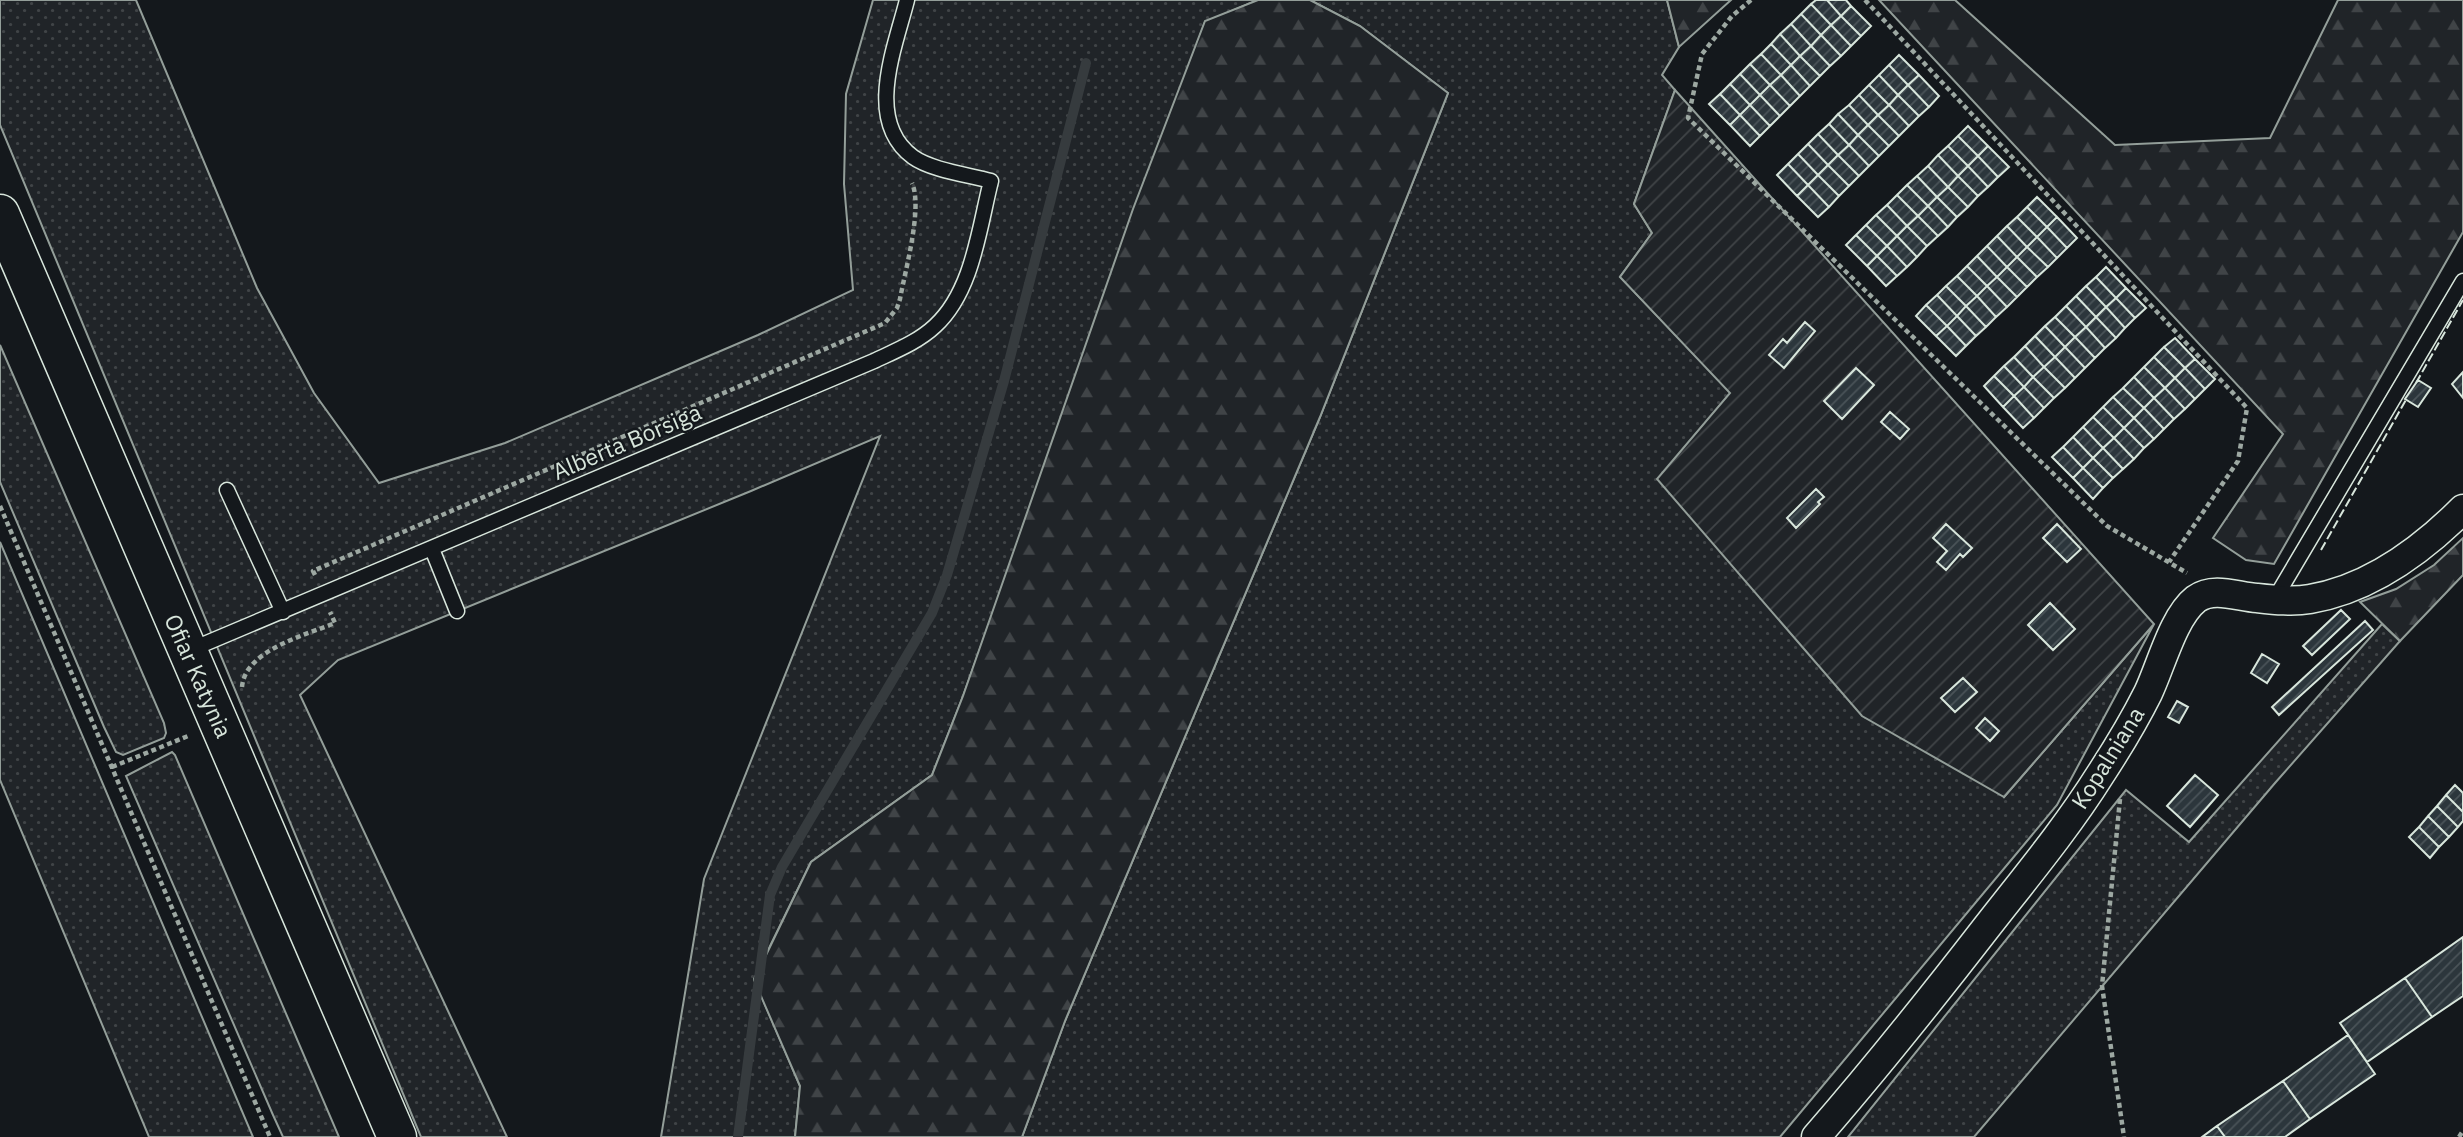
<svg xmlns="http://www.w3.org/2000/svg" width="2463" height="1137" font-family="'IBM Plex Sans',sans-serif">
<defs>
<pattern id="grass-dots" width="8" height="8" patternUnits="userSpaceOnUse" patternTransform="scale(1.75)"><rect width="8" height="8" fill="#202428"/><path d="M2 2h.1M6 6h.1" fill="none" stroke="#404447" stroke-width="1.8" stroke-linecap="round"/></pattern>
<pattern id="forest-firs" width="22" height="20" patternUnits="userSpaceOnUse" patternTransform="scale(1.75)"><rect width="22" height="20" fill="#202428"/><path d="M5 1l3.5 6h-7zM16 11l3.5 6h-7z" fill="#404447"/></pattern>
<pattern id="garden-furrows" width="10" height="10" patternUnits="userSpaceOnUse" patternTransform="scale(1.75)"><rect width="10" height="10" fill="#202428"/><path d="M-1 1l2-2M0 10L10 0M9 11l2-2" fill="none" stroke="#404447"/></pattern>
<pattern id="building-hatch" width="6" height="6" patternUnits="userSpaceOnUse" patternTransform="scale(1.75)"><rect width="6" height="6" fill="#2c363c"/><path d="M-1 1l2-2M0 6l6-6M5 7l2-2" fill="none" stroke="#4a5358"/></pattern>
</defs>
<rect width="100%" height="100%" fill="#14181c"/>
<path fill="url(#grass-dots)" stroke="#939e99" stroke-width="2" d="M0 0H136L257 288 314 393 379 483 505 443 758 335 853 290 844 184 846 94 873 0H1258L1205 22 963 696 932 775 811 862 754 979 800 1086 795 1137H661L704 879 880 436 751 491 338 660 300 695 507 1137H421L0 125Z
M1310 0H1667L1679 47 1662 75 1675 90 1634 204 1652 233 1620 277 1731 393 2004 797 2154 624 2057 805 1780 1137H1022L1065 1021 1320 417 1448 93 1360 26Z
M0 345 164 723 166 733 164 738 123 755 116 752 104 727 0 482Z
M0 542 253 1137H149L0 780Z
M2382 624 2400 641 2275 783 1974 1137H1848L2126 790 2189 842Z
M172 752 175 755 339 1137H283L273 1115 126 776Z"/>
<path fill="url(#forest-firs)" stroke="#939e99" stroke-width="2" d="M1258 0H1310L1360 26 1448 93 1320 417 1065 1021 1022 1137H795L800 1086 754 980 811 862 932 775 963 696 1133 209 1205 21Z
M1667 0H1731L1679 47Z
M1879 0H1955L2115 145 2270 138 2338 0H2463V232L2274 564 2246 560 2213 538 2283 434Z
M2463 538V575L2400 641 2360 602 2396 589 2434 565Z"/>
<path fill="url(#garden-furrows)" stroke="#939e99" stroke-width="2" d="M1675 90 2154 624 2004 797 1862 716 1657 479 1730 393 1620 277 1652 233 1634 204Z"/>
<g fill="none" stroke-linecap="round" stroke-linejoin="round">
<path stroke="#363b3e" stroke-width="10" d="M738 1137 770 895 782 867 932 613 947 575 1004 381 1086 63"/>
</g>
<path fill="url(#building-hatch)" stroke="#d8e6dc" stroke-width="2" d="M1816 0H1827L1841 16 1831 25 1811 4Z
M1827 0H1846L1851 6 1841 16Z
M1811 4 1831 25 1821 35 1801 14Z
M1851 6 1871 26 1861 36 1841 16Z
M1801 14 1821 35 1811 46 1791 24Z
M1841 16 1861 36 1851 46 1831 25Z
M1791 24 1811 46 1800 56 1780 34Z
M1831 25 1851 46 1841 56 1821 35Z
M1780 34 1800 56 1791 65 1771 44Z
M1821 35 1841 56 1830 66 1811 46Z
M1771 44 1791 65 1781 75 1761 54Z
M1811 46 1830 66 1820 76 1800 56Z
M1761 54 1781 75 1770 85 1750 64Z
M1899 55 1919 75 1908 85 1889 65Z
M1800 56 1820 76 1810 86 1791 65Z
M1750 64 1770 85 1760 95 1740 74Z
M1791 65 1810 86 1800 96 1781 75Z
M1889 65 1908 85 1898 95 1879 75Z
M1740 74 1760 95 1750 105 1730 84Z
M1781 75 1800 96 1790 106 1770 85Z
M1879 75 1898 95 1889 105 1869 85Z
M1919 75 1939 96 1929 107 1908 85Z
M1730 84 1750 105 1740 115 1720 94Z
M1770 85 1790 106 1780 116 1760 95Z
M1869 85 1889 105 1878 115 1859 95Z
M1908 85 1929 107 1919 116 1898 95Z
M1720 94 1740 115 1730 125 1709 104Z
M1760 95 1780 116 1770 126 1750 105Z
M1859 95 1878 115 1868 125 1849 105Z
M1898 95 1919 116 1909 126 1889 105Z
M1750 105 1770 126 1760 136 1740 115Z
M1849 105 1868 125 1858 135 1838 114Z
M1889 105 1909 126 1899 136 1878 115Z
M1838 114 1858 135 1849 145 1829 124Z
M1740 115 1760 136 1750 146 1730 125Z
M1878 115 1899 136 1889 146 1868 125Z
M1829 124 1849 145 1838 155 1818 134Z
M1868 125 1889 146 1879 156 1858 135Z
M1968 126 1988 146 1978 156 1958 136Z
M1818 134 1838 155 1828 165 1808 144Z
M1858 135 1879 156 1869 166 1849 145Z
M1958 136 1978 156 1968 166 1948 146Z
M1808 144 1828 165 1818 175 1798 154Z
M1849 145 1869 166 1859 176 1838 155Z
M1948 146 1968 166 1958 176 1938 155Z
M1988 146 2009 167 1998 177 1978 156Z
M1798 154 1818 175 1808 185 1788 164Z
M1838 155 1859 176 1849 186 1828 165Z
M1938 155 1958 176 1948 187 1928 166Z
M1978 156 1998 177 1988 187 1968 166Z
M1788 164 1808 185 1797 196 1777 175Z
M1828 165 1849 186 1839 196 1818 175Z
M1928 166 1948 187 1937 197 1917 176Z
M1968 166 1988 187 1978 196 1958 176Z
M1818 175 1839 196 1829 207 1808 185Z
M1917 176 1937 197 1928 206 1907 185Z
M1958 176 1978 196 1968 207 1948 187Z
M1808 185 1829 207 1818 217 1797 196Z
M1907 185 1928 206 1918 216 1897 195Z
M1948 187 1968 207 1957 217 1937 197Z
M1897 195 1918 216 1907 226 1887 205Z
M1937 197 1957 217 1948 227 1928 206Z
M2037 197 2057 217 2047 227 2027 207Z
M1887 205 1907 226 1897 236 1876 215Z
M1928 206 1948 227 1938 236 1918 216Z
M2027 207 2047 227 2037 237 2017 217Z
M1876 215 1897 236 1887 246 1866 225Z
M1918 216 1938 236 1927 246 1907 226Z
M2017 217 2037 237 2027 247 2007 226Z
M2057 217 2077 238 2067 248 2047 227Z
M1866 225 1887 246 1877 256 1856 235Z
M1907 226 1927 246 1917 257 1897 236Z
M2007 226 2027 247 2017 257 1997 236Z
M2047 227 2067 248 2057 258 2037 237Z
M1856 235 1877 256 1867 266 1846 245Z
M1897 236 1917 257 1907 267 1887 246Z
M1997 236 2017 257 2007 267 1987 246Z
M2037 237 2057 258 2048 267 2027 247Z
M1887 246 1907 267 1897 276 1877 256Z
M1987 246 2007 267 1997 277 1977 256Z
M2027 247 2048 267 2037 277 2017 257Z
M1877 256 1897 276 1886 286 1867 266Z
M1977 256 1997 277 1987 286 1967 266Z
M2017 257 2037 277 2027 287 2007 267Z
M1967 266 1987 286 1977 296 1957 276Z
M2007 267 2027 287 2017 297 1997 277Z
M2106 267 2126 288 2116 298 2096 277Z
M1957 276 1977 296 1966 306 1946 286Z
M1997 277 2017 297 2007 307 1987 286Z
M2096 277 2116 298 2106 307 2086 286Z
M1946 286 1966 306 1957 316 1937 295Z
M1987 286 2007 307 1996 317 1977 296Z
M2086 286 2106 307 2096 317 2076 296Z
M2126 288 2146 308 2135 318 2116 298Z
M1937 295 1957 316 1947 326 1926 305Z
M1977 296 1996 317 1986 327 1966 306Z
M2076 296 2096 317 2086 327 2066 306Z
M2116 298 2135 318 2125 328 2106 307Z
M1926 305 1947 326 1936 336 1916 316Z
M1966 306 1986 327 1976 336 1957 316Z
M2066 306 2086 327 2075 337 2055 317Z
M2106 307 2125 328 2116 338 2096 317Z
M1957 316 1976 336 1966 346 1947 326Z
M2055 317 2075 337 2065 347 2045 326Z
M2096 317 2116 338 2105 348 2086 327Z
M1805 322 1815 331 1784 368 1769 355 1783 339 1787 343Z
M1947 326 1966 346 1956 356 1936 336Z
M2045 326 2065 347 2055 357 2035 336Z
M2086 327 2105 348 2095 358 2075 337Z
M2035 336 2055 357 2044 367 2025 346Z
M2075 337 2095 358 2085 368 2065 347Z
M2175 338 2195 359 2185 368 2164 347Z
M2025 346 2044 367 2033 377 2014 357Z
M2065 347 2085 368 2075 378 2055 357Z
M2164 347 2185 368 2175 378 2154 357Z
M2014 357 2033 377 2024 387 2004 366Z
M2055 357 2075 378 2065 388 2044 367Z
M2154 357 2175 378 2165 388 2144 367Z
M2195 359 2215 379 2205 389 2185 368Z
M2004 366 2024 387 2014 396 1994 376Z
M2044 367 2065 388 2054 398 2033 377Z
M2144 367 2165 388 2154 398 2134 377Z
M1856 368 1874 385 1842 419 1824 401Z
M2185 368 2205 389 2195 399 2175 378Z
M2463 372V398L2452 384Z
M1994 376 2014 396 2003 407 1984 386Z
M2033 377 2054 398 2044 408 2024 387Z
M2134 377 2154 398 2144 408 2123 388Z
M2175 378 2195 399 2185 409 2165 388Z
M2418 380 2431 388 2418 407 2405 399Z
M2024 387 2044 408 2034 418 2014 396Z
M2123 388 2144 408 2134 418 2113 397Z
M2165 388 2185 409 2174 419 2154 398Z
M2014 396 2034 418 2023 428 2003 407Z
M2113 397 2134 418 2124 428 2103 407Z
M2154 398 2174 419 2164 429 2144 408Z
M2103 407 2124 428 2114 438 2093 417Z
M2144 408 2164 429 2154 439 2134 418Z
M1890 412 1909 429 1900 439 1881 422Z
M2093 417 2114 438 2103 448 2083 427Z
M2134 418 2154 439 2144 448 2124 428Z
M2083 427 2103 448 2093 458 2073 437Z
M2124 428 2144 448 2134 459 2114 438Z
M2073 437 2093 458 2083 468 2063 447Z
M2114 438 2134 459 2123 469 2103 448Z
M2063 447 2083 468 2073 478 2052 457Z
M2103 448 2123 469 2113 478 2093 458Z
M2093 458 2113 478 2103 488 2083 468Z
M2083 468 2103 488 2093 499 2073 478Z
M1816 489 1824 497 1818 502 1820 504 1796 528 1787 518Z
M1946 524 1972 548 1963 557 1960 554 1946 570 1937 562 1947 551 1933 538Z
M2057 524 2081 549 2067 562 2043 538Z
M2050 603 2075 629 2053 650 2028 625Z
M2341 610 2350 619 2312 655 2303 646Z
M2365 621 2373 630 2279 715 2272 707Z
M2262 654 2279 664 2267 683 2251 673Z
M1963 678 1977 692 1955 712 1941 698Z
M2177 701 2188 707 2179 723 2168 717Z
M1985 718 1999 731 1990 741 1976 728Z
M2195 775 2218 795 2190 827 2167 806Z
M2455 785 2463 793V812L2446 795Z
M2446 795 2463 812V821L2458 827 2437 806Z
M2437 806 2458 827 2449 837 2428 816Z
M2428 816 2449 837 2439 847 2419 827Z
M2419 827 2439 847 2430 858 2409 837Z
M2463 937V996L2432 1017 2405 978Z
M2405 978 2432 1017 2367 1062 2340 1023Z
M2348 1035 2375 1074 2310 1119 2283 1081Z
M2283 1081 2310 1119 2285 1137H2225L2217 1126Z
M2217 1126 2225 1137H2202Z"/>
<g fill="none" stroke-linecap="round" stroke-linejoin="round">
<defs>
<path id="lane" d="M227 490 283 612
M432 549 457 611
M2274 600 2463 281
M190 650 874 361C895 351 918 342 935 326 973 291 979 228 991 181 969 175 931 170 913 157 864 121 895 48 907 0"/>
<path id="street" d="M1816 1137C1875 1069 1931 999 1986 928 2025 878 2066 829 2100 775 2117 749 2134 721 2148 693 2161 666 2173 617 2196 599 2214 586 2238 597 2257 598 2275 600 2293 602 2310 599 2370 589 2421 551 2463 509"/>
<path id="secondary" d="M0 214 397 1137"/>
</defs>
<use href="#lane" stroke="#d8e6dc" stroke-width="17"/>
<use href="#street" stroke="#d8e6dc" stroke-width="31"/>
<use href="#secondary" stroke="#d8e6dc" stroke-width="41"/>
<path stroke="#9da8a2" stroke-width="4.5" stroke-dasharray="5 3.5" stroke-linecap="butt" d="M1751 0 1732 16 1702 54 1688 118 2107 526 2187 573
M1865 0 2247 408 2238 461 2169 562
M0 506 270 1137
M315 575 313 571 885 323 897 308 900 299C905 271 923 208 912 183
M242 687C245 650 306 635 335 623L330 612
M112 767 188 736
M2120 799 2102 986 2124 1137
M2459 1137 2463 1131"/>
<use href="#lane" stroke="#14181c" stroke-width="14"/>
<use href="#street" stroke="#14181c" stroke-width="28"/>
<use href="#secondary" stroke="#14181c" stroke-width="38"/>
<path stroke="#d8e6dc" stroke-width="2" stroke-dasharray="9 3.5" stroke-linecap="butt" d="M2416 383 2463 300
M2321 550 2407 398"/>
</g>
<g text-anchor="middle" stroke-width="5" stroke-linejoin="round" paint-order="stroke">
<g font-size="23" fill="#d8e6dc" stroke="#14181c">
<text transform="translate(627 442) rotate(-23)" y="8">Alberta Borsiga</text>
<text transform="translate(198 676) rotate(66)" y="8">Ofiar Katynia</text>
<text transform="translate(2108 758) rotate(-58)" y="8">Kopalniana</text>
</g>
</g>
</svg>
